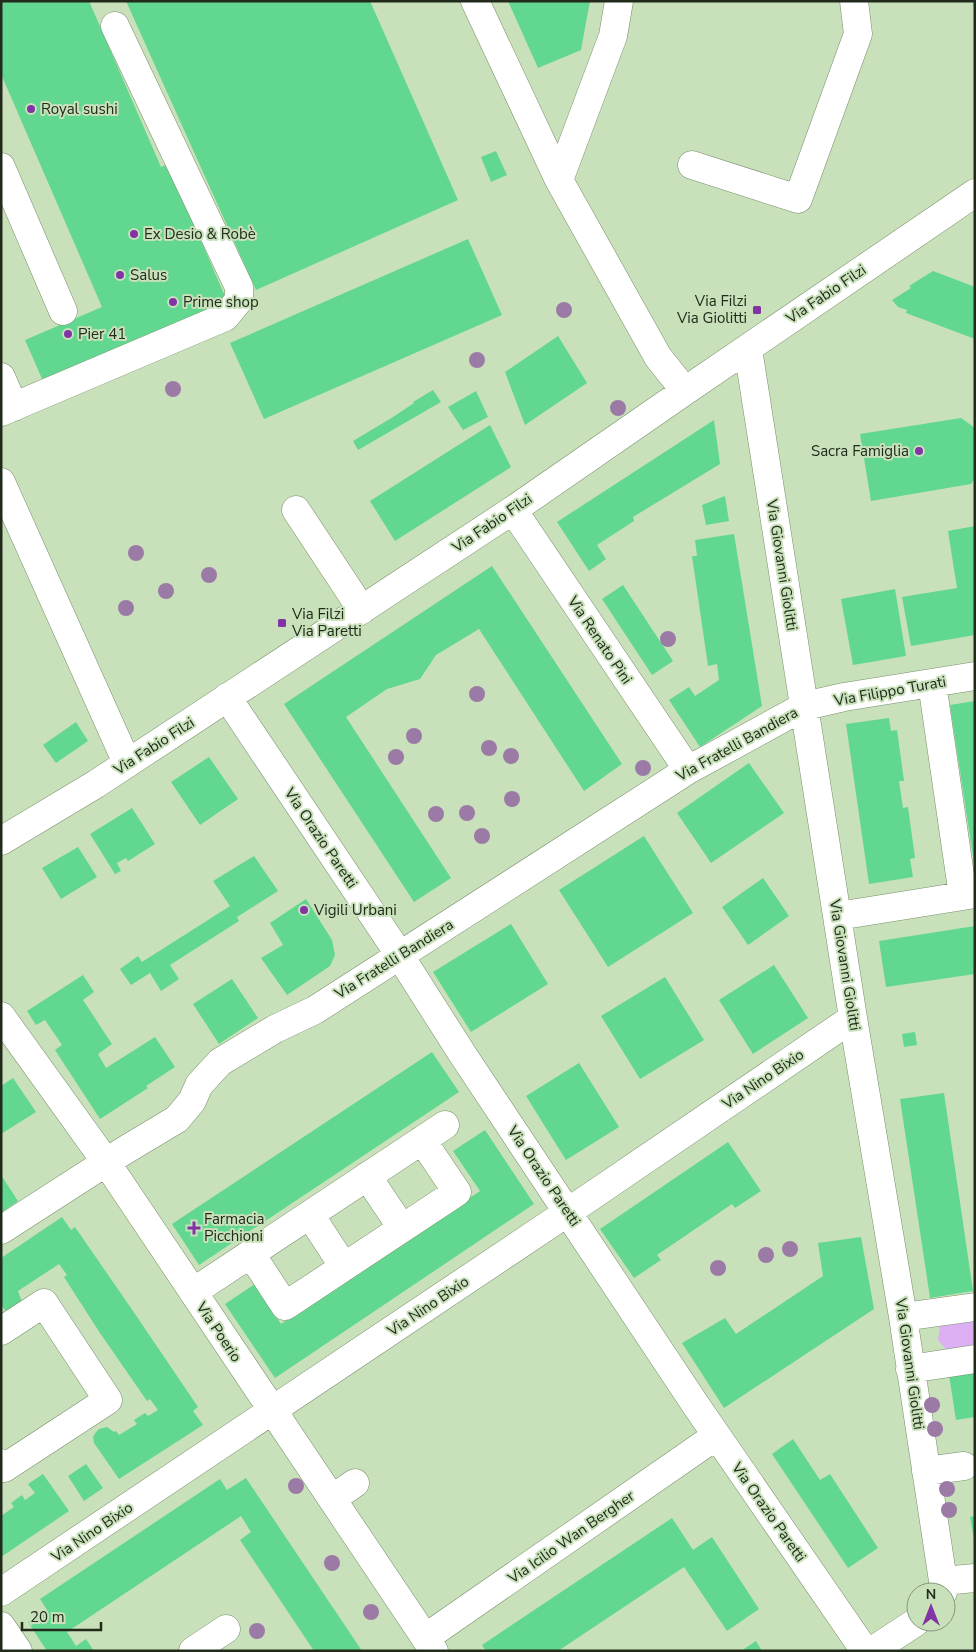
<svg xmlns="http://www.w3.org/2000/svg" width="976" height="1652" font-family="'Nunito Sans',sans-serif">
<rect width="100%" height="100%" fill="#c8e1ba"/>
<path fill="#ddaff3" d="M975 1307V1356L954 1359 938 1340 940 1325Z"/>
<path fill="#62d790" d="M1 1H89L161 167 168 164 227 301 43 381 25 340 102 307 1 74Z
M126 1H370L458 200 256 290Z
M508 1H590L581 50 538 68Z
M496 151 507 175 491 182 481 157Z
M468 239 502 315 264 419 230 343Z
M933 271 975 287V339L906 313 907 310 898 307 892 300 911 288 909 286Z
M558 336 587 383 525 425 505 372Z
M433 390 441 402 358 450 353 441 393 417 414 403 413 402Z
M476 391 488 417 463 430 448 407Z
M961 418 975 428V478L971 484 871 501 860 434Z
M714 420 720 464 633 517 634 521 597 545 606 559 589 571 557 522Z
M490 425 511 467 395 541 370 501Z
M725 496 729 521 706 525 702 505Z
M975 526V635L911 646 902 597 957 588 948 531Z
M734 534 762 706 700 747 669 700 689 687 695 696 719 680 717 664 708 666 692 556H697L695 540Z
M492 566 622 764 584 791 479 629 436 655 420 679 387 689 346 717 451 878 414 902 284 704Z
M623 585 673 661 652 675 602 599Z
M895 589 906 656 853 665 841 599Z
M975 701V863H974L950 705Z
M889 718 891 731 897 730 904 781H899L903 808 908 807 915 858 910 859 913 877 869 884 846 724Z
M76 722 88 741 56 763 43 745Z
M209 757 238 799 200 825 171 782Z
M749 763 784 813 711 863 677 813Z
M132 808 155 844 128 861 126 858 117 863 121 871 115 874 90 834Z
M644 836 693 913 608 967 559 890Z
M78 847 97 877 61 899 42 868Z
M254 856 278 891 237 917 239 921 170 965 179 979 161 991 150 973 131 985 120 969 138 956 142 962 230 906 213 881Z
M763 878 789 916 748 945 722 907Z
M306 899 332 940 335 955 330 966 287 995 261 958 283 945 270 923Z
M511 924 548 984 471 1032 433 972Z
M975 926V974L886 987 879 941Z
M774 965 808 1018 753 1054 719 1000Z
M83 975 94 992 83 1000 112 1044 98 1054 106 1068 155 1037 175 1067 146 1086 148 1088 100 1119 55 1050 62 1045 45 1020 36 1025 27 1011Z
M665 977 704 1040 640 1079 601 1016Z
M232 979 258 1018 219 1044 193 1004Z
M915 1032 917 1045 904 1047 902 1034Z
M432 1052 459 1092 199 1265 172 1224Z
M579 1063 619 1127 566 1160 526 1096Z
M13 1078 36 1112 1 1134V1086Z
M944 1093 973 1291 930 1298 900 1099Z
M485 1130 534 1204 275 1378 225 1304 255 1284 281 1324 480 1191 453 1151Z
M728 1142 761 1191 735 1208 732 1204 657 1255 661 1260 634 1278 600 1229Z
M1 1175 18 1201 1 1213Z
M62 1217 71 1230 75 1227 133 1311 198 1407 193 1411 203 1425 119 1479 94 1443 93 1437 96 1432 99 1429 107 1427 114 1432 116 1431 119 1435 137 1424 134 1420 145 1413 148 1416 158 1410 150 1399 147 1401 100 1333 64 1277 67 1275 59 1264 18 1291 22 1302 10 1311 5 1310 1 1305V1258Z
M861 1237 874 1309 724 1408 682 1343 725 1318 736 1334 823 1276 818 1243Z
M975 1371V1417L956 1420 949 1375Z
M793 1439 820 1480 830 1474 878 1548 848 1568 772 1454Z
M86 1464 103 1488 84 1501 68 1476Z
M43 1474 69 1511 1 1557V1516L14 1507 11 1503 22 1495 25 1500 35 1493 28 1484Z
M246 1478 362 1651H314L240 1540 251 1532 241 1516 67 1632 76 1646 86 1639 94 1651H47L28 1622 47 1610 40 1599 220 1479 227 1490Z
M975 1516V1539H974L970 1517Z
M672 1518 693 1550 712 1537 759 1609 727 1631 684 1567 558 1651H486L482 1645Z
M756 1641 762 1651H741Z"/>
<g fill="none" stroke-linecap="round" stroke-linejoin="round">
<defs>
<path id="minor" d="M475 1 559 180
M619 1 613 36 559 180 658 357 685 391
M692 165 798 199 858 34 854 1
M1 167 63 311
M748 349 853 1018 903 1317 943 1581V1592
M1 377 14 407
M1 412 225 317 239 300V287L115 26
M1 482 127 763
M296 510 362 610
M513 510 688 770
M932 683 963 896
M227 697 393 945 463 1055 695 1404 865 1651
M1 841 96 784 513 510 685 391 975 193
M838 916 975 894
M1 1016 106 1162 434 1651
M367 1176 402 1228
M310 1215 344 1267
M1 1230 122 1152 177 1119 192 1101 199 1085 220 1062 275 1029 315 1010 688 770 805 706 844 697 975 676
M251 1254 285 1306 457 1192 422 1140
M193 1292 445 1125
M903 1317 975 1307
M1 1331 44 1303 108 1400 4 1468 1 1463
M910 1369 975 1359
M926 1471 964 1466
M332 1499 355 1483
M943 1581 975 1578
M1 1592 568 1212 853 1018
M1 1626 18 1651
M425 1638 716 1436
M193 1651 226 1629
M872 1651 916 1622"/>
</defs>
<use href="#minor" stroke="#788f6b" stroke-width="29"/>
<use href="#minor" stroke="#fff" stroke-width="28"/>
</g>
<g fill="#9b7ba6">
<circle cx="564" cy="310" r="8"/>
<circle cx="477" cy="360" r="8"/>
<circle cx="173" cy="389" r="8"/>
<circle cx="618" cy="408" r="8"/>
<circle cx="136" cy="553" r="8"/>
<circle cx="209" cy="575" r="8"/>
<circle cx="166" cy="591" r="8"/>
<circle cx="126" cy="608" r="8"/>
<circle cx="668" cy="639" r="8"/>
<circle cx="477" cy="694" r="8"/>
<circle cx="414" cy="736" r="8"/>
<circle cx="489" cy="748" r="8"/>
<circle cx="511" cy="756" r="8"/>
<circle cx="396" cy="757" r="8"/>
<circle cx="643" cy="768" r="8"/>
<circle cx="512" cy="799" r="8"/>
<circle cx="467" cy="813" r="8"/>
<circle cx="436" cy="814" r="8"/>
<circle cx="482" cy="836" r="8"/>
<circle cx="790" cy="1249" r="8"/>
<circle cx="766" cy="1255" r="8"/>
<circle cx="718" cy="1268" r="8"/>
<circle cx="932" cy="1405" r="8"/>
<circle cx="935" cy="1429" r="8"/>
<circle cx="296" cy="1486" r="8"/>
<circle cx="947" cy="1489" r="8"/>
<circle cx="949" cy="1510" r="8"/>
<circle cx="332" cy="1563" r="8"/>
<circle cx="371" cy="1612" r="8"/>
<circle cx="257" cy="1631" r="8"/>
</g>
<g fill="#8334a4" stroke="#c8e1ba" stroke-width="2">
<circle cx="31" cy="109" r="5"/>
<circle cx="134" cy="234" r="5"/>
<circle cx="120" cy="275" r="5"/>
<circle cx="173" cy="302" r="5"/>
<rect x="752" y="305" width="10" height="10" rx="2.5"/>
<circle cx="68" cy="334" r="5"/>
<circle cx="919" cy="451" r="5"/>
<rect x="277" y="618" width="10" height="10" rx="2.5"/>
<circle cx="304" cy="910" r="5"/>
<path d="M191.5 1220.5h5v5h5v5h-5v5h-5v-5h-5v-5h5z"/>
</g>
<g text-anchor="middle" stroke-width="4" stroke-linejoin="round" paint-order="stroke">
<g font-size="15" fill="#212a1b" stroke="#c8e1ba" text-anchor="start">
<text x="41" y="114">Royal sushi</text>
<text x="144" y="239">Ex Desio &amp; Robè</text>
<text x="130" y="280">Salus</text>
<text x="747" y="306" text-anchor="end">Via Filzi<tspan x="747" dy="17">Via Giolitti</tspan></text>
<text x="183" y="307">Prime shop</text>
<text x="78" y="339">Pier 41</text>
<text x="909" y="456" text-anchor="end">Sacra Famiglia</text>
<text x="292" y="619">Via Filzi<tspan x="292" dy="17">Via Paretti</tspan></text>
<text x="314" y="915">Vigili Urbani</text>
<text x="204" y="1224">Farmacia<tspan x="204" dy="17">Picchioni</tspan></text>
</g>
<g font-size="15" fill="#212a1b" stroke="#c8e1ba">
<text transform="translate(826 294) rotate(-34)" y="5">Via Fabio Filzi</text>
<text transform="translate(492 523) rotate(-34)" y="5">Via Fabio Filzi</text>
<text transform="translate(782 565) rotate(81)" y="5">Via Giovanni Giolitti</text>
<text transform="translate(600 640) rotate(56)" y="5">Via Renato Pini</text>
<text transform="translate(890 691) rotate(-10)" y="5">Via Filippo Turati</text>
<text transform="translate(737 744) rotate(-29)" y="5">Via Fratelli Bandiera</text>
<text transform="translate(154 746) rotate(-33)" y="5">Via Fabio Filzi</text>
<text transform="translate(321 838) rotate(56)" y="5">Via Orazio Paretti</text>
<text transform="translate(394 959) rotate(-32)" y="5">Via Fratelli Bandiera</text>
<text transform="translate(845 965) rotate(81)" y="5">Via Giovanni Giolitti</text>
<text transform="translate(763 1079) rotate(-34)" y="5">Via Nino Bixio</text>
<text transform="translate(544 1176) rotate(56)" y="5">Via Orazio Paretti</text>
<text transform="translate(428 1306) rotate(-34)" y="5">Via Nino Bixio</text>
<text transform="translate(219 1332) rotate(56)" y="5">Via Poerio</text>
<text transform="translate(910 1364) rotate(82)" y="5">Via Giovanni Giolitti</text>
<text transform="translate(769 1512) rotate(55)" y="5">Via Orazio Paretti</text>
<text transform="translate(92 1532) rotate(-34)" y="5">Via Nino Bixio</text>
<text transform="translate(571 1537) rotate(-35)" y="5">Via Icilio Wan Bergher</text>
</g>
</g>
<rect width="976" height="1652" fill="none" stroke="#212a1b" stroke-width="5"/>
<g transform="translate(931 1607)"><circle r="24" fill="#c8e1ba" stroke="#85987a"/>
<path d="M0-4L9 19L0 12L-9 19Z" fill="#8334a4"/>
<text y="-8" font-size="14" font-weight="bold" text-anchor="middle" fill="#212a1b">N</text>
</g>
<path d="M22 1622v8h79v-8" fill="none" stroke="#212a1b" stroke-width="2.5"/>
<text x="30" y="1622" font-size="15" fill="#212a1b" stroke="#c8e1ba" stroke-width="4" paint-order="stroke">20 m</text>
</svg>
